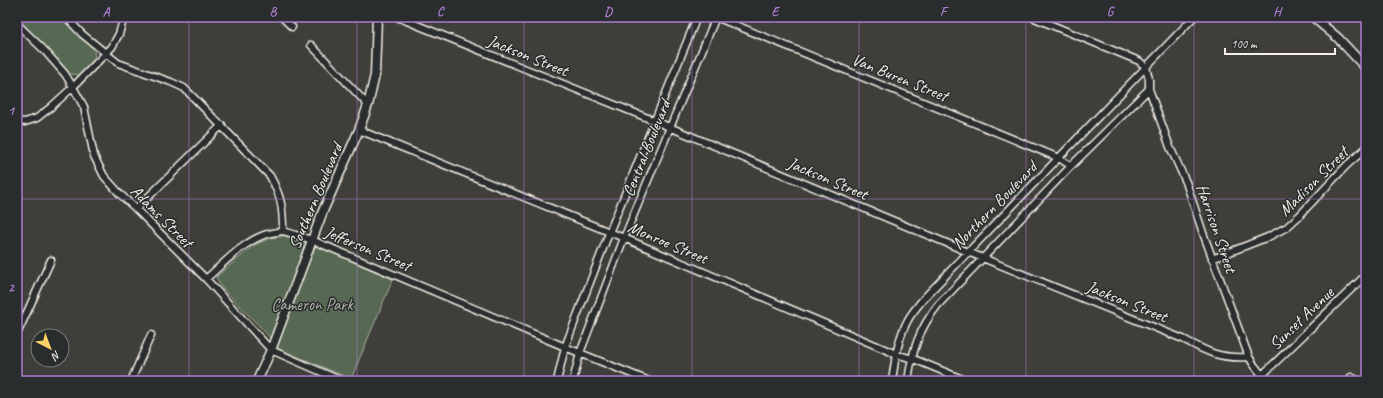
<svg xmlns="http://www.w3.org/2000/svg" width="1383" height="398" font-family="Caveat,sans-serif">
<rect width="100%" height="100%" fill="#3f3e3a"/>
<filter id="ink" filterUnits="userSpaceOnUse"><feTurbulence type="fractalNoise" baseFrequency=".025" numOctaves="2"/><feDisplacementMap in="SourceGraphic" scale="8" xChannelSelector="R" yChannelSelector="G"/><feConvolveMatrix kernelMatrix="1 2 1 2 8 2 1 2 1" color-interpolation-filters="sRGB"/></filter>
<g filter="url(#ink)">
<path fill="#586953" stroke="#a6ad9e" d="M17 17H62L94 49 95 61 81 75 70 74 17 21Z
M287 235 303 240 393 279 351 379 277 348 266 333 221 287 216 277 254 245 271 238Z"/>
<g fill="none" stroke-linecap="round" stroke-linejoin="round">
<defs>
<path id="street" d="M66 17 82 34 118 63 171 82 184 88 195 99 270 176C281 196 283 207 283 231
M282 17 292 27
M397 17 655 121 968 252 1183 339C1207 352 1220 359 1249 357
M716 17 1059 158 1071 166
M17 24 44 50 65 74 73 87 84 107 94 156 104 176 120 194 136 209 206 279 271 350 342 381
M311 45 368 105
M1149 89 1170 147 1186 182 1203 233 1249 357 1254 365 1262 375
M17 121 25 122 37 118 51 107 73 87 112 47 119 34 124 17
M359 130 624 238 896 354 916 360 967 381
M136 209 222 125
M283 231 312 240 565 347 649 381
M1212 259 1268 237 1287 227 1299 216 1346 166 1366 148
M206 279C223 264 242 243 264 235 270 233 277 232 283 231
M17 334 51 260
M1351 377 1359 381
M17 380 18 381
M131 381 151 335
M557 381 565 347 609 233 697 17
M573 381 580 353 624 238 716 17
M892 381C895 359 898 337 909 318 914 310 920 303 926 296L1146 67 1139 61 1032 17
M908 381C912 351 919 329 938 305L1071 166 1149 89V79L1146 67 1194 17
M1256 381 1366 275"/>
<path id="secondary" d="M1313 17 1338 38 1366 68
M257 381 271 350 323 211 359 130 368 105 375 75 377 17"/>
</defs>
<use href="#street" stroke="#f4f1e8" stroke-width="9"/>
<use href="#secondary" stroke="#f4f1e8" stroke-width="11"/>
<use href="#street" stroke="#2a2d2e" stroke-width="6"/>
<use href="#secondary" stroke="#2a2d2e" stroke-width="8"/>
</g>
</g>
<path fill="none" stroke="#ab7bcf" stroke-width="1" stroke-opacity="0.55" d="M189 17V381M357 17V381M524 17V381M692 17V381M859 17V381M1026 17V381M1194 17V381M17 199H1366"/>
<g text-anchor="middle" stroke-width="3" stroke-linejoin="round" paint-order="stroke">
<g font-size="17" fill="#f4f1e8" stroke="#2a2d2e">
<text transform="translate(528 55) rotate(22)" y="6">Jackson Street</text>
<text transform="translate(900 77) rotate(22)" y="6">Van Buren Street</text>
<text transform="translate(646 148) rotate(-68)" y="6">Central Boulevard</text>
<text transform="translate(828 178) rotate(23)" y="6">Jackson Street</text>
<text transform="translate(1313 181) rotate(-45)" y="6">Madison Street</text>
<text transform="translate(315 196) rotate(-67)" y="6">Southern Boulevard</text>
<text transform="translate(994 205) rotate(-46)" y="6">Northern Boulevard</text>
<text transform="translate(162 216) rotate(45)" y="6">Adams Street</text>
<text transform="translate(1217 228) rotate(71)" y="6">Harrison Street</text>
<text transform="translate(668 242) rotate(23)" y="6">Monroe Street</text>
<text transform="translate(368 248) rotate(23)" y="6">Jefferson Street</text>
<text transform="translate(1127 301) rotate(22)" y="6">Jackson Street</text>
<text transform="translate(1301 318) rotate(-44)" y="6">Sunset Avenue</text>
</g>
<g font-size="17" fill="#aeb4a5" stroke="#2a2d2e">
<text x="312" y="310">Cameron Park</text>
</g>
</g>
<rect width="1383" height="398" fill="none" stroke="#2a2d2e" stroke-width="44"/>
<g transform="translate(50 348) rotate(138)"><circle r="19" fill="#2a2d2e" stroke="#7b7b78"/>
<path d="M0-3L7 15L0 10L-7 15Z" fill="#ffd166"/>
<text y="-6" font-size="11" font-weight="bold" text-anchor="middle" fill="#f4f1e8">N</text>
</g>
<path d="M1225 48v6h110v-6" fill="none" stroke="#f4f1e8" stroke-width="2"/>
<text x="1231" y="48" font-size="12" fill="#f4f1e8" stroke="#2a2d2e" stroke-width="3" paint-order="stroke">100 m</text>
<rect x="22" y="22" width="1339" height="354" fill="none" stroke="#ab7bcf" stroke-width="1.5"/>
<g font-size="13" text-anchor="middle" font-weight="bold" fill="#ab7bcf">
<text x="106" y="16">A</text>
<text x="273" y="16">B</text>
<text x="440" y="16">C</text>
<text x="608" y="16">D</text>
<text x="775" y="16">E</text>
<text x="943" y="16">F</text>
<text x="1110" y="16">G</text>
<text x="1277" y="16">H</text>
<text x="11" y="115">1</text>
<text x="11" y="292">2</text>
</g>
</svg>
